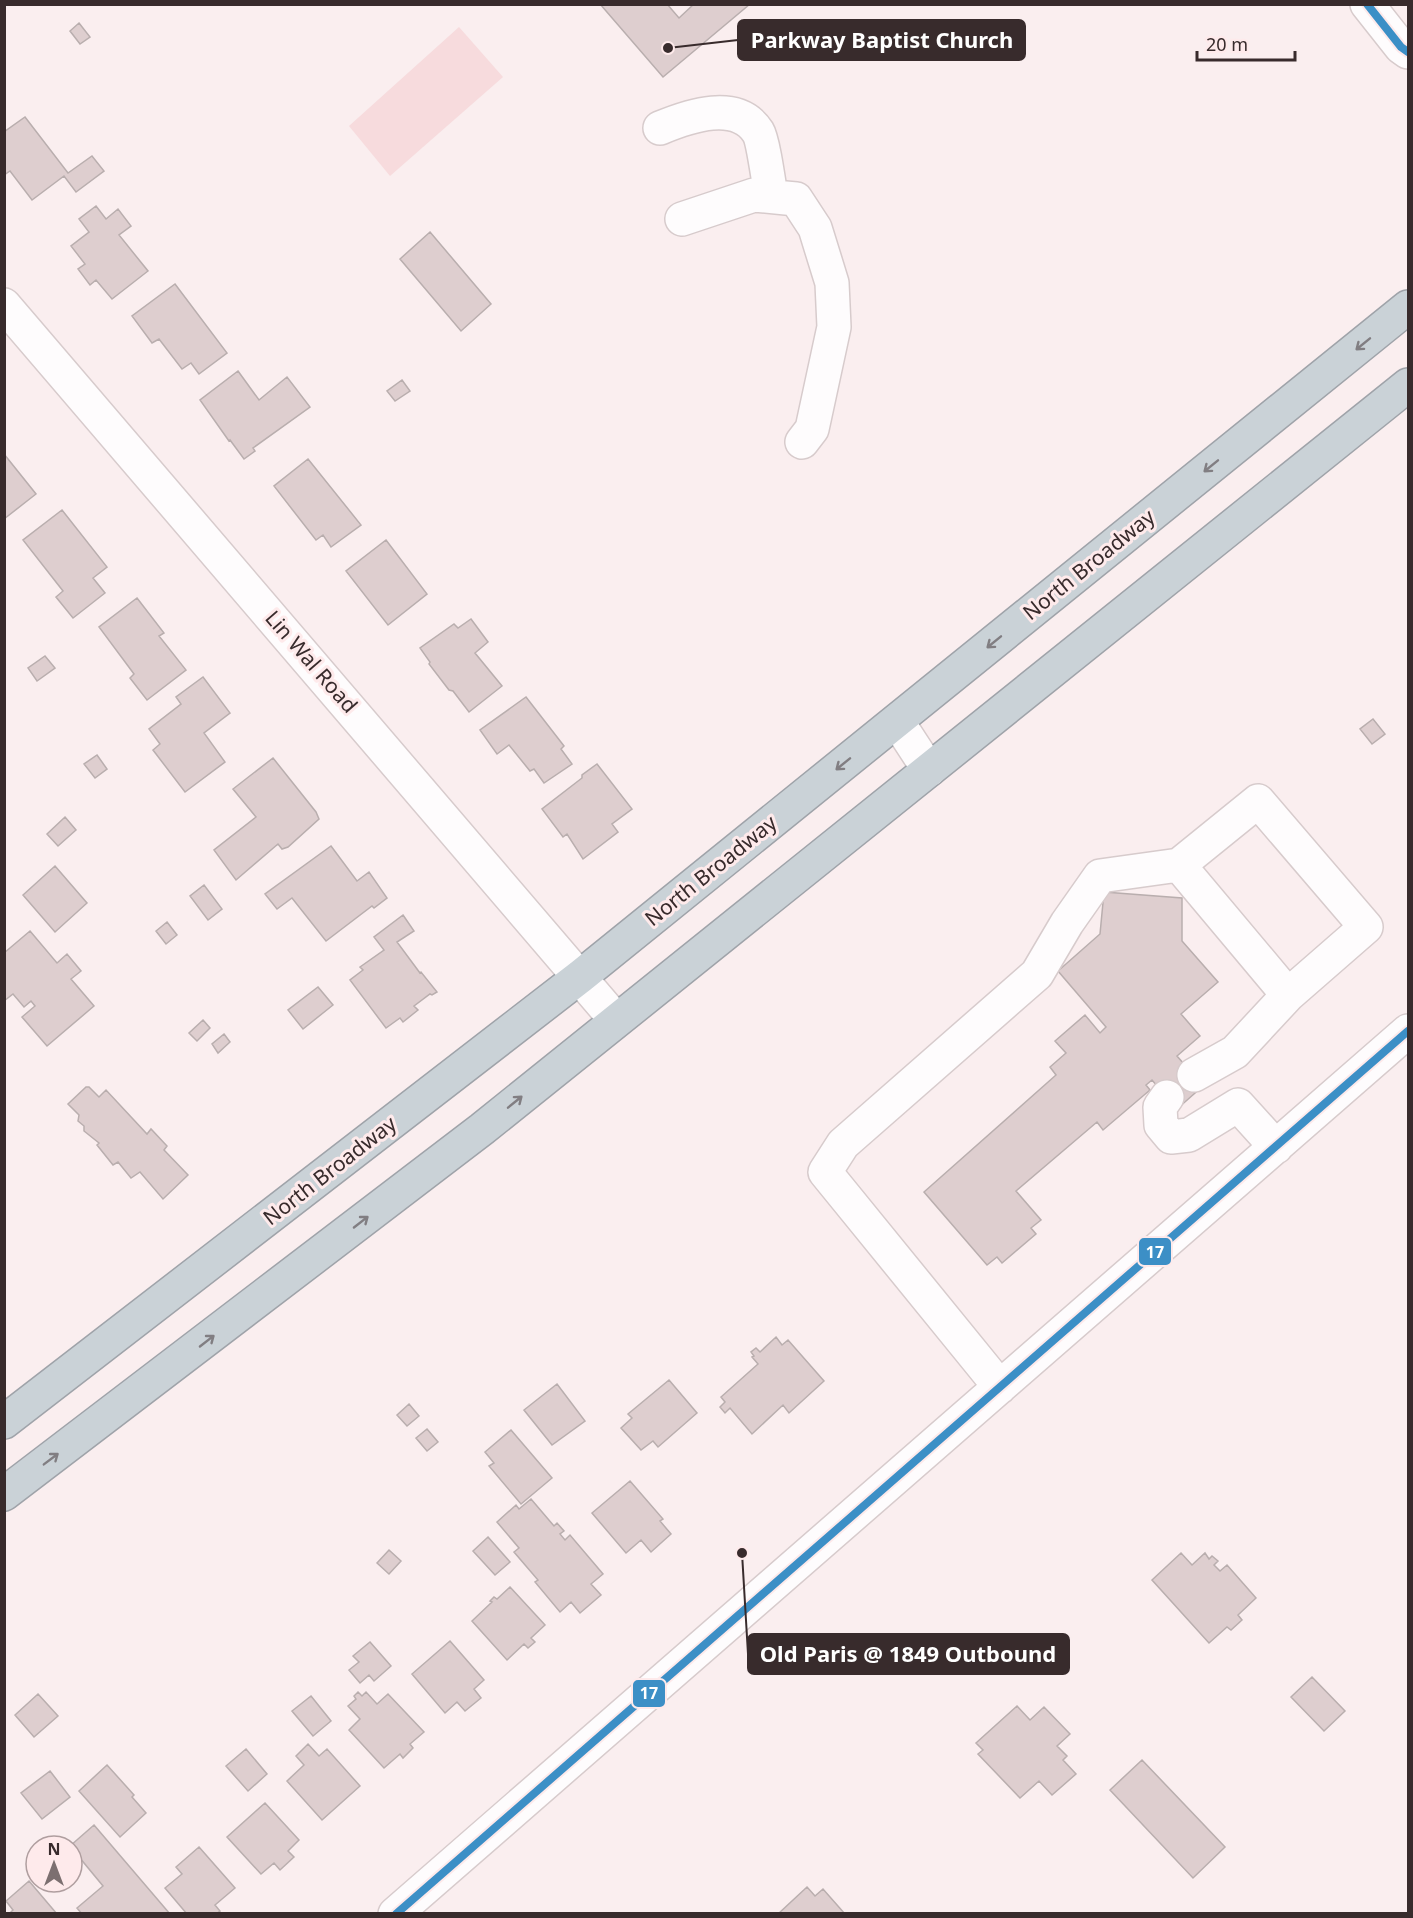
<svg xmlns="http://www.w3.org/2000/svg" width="1413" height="1918" font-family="'Noto Sans',sans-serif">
<rect width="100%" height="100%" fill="#faeeef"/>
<path fill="#f7dbdd" d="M459 27 503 77 390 176 349 126Z"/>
<path fill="#dececf" stroke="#b9aeae" stroke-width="1.5" d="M600 4H667L679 18 694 4H750L663 77Z
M79 23 90 37 80 44 70 31Z
M25 117 68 173 92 156 104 171 76 192 64 176 32 200 10 171 4 175V132Z
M96 206 106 219 118 209 131 226 119 235 148 271 112 299 96 280 90 285 78 269 85 264 71 246 89 232 79 219Z
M430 232 491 304 461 331 400 259Z
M175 284 227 353 199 374 191 363 182 369 159 339 152 343 132 316Z
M238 371 259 400 287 377 310 407 253 448 255 451 244 459 230 440 229 441 200 400Z
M402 380 410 391 395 401 387 391Z
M4 454 36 494 4 519Z
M308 459 361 525 331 547 323 535 316 540 274 486Z
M62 510 107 567 93 578 105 593 73 618 56 597 63 591 23 540Z
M386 540 427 594 388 625 346 571Z
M137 598 164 633 159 636 186 670 147 700 130 678 134 674 99 627Z
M471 619 488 642 475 653 502 686 469 712 453 691 449 690 429 664 430 662 420 648 454 624 458 628Z
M45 656 55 668 37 681 28 668Z
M203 677 230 713 204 733 225 762 185 792 153 750 160 744 149 729 181 704 176 697Z
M526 697 564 746 561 749 572 764 544 783 534 769 530 771 509 745 497 754 480 730Z
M1373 719 1385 734 1372 744 1360 729Z
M97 755 107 769 95 778 84 764Z
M273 758 316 812 319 819 288 847 282 849 278 844 236 880 214 850 256 817 233 789Z
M597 764 632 809 612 824 618 832 583 859 567 834 563 837 542 809 582 778V775Z
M65 817 76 830 58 846 47 834Z
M331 846 357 881 369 872 387 898 374 908 372 906 326 941 292 898 277 909 265 894Z
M55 866 87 903 55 932 23 895Z
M204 885 222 909 208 920 190 896Z
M1104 892 1182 898V941L1218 982 1181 1014 1200 1036 1177 1056 1203 1086 1177 1109 1152 1080 1146 1085 1150 1090 1103 1130 1097 1122 1016 1191 1041 1220 1031 1228 1036 1234 1002 1263 997 1257 987 1265 924 1192 1056 1075 1050 1067 1066 1053 1055 1041 1085 1015 1100 1033 1106 1027 1058 971 1100 934Z
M403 915 414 931 397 942 420 973 421 972 437 992 432 995 430 994 414 1006 418 1010 403 1022 400 1018 386 1028 350 980 363 970 360 967 384 950 374 937Z
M167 922 177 935 166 944 156 931Z
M30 931 57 963 67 954 81 971 71 979 94 1006 47 1046 22 1017 35 1006 31 1001 24 1007 13 994 4 1001V953Z
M318 987 333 1005 303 1029 288 1010Z
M203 1020 210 1028 197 1041 189 1033Z
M224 1034 230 1042 218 1053 212 1044Z
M86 1087H89L99 1097 106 1090 147 1134 151 1129 167 1146 164 1150 188 1175 163 1199 140 1172 131 1178 118 1162 113 1165 97 1145 99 1143 84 1131V1126L78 1121 79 1115 68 1104Z
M776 1337 782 1345 788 1340 824 1381 789 1413 783 1405 752 1434 730 1408 725 1413 720 1407 725 1402 721 1397 758 1364 752 1357 754 1356 751 1352 756 1348 760 1352Z
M669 1380 697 1413 658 1447 653 1441 641 1450 621 1428 632 1418 628 1414Z
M557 1384 585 1421 552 1445 524 1410Z
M409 1404 419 1416 407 1426 397 1415Z
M427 1429 438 1442 427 1451 416 1438Z
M511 1430 552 1478 521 1504 489 1466 494 1463 485 1452Z
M630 1481 663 1519 660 1521 671 1534 651 1552 641 1540 626 1553 592 1513Z
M531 1499 554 1526 557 1523 564 1531 560 1534 565 1540 570 1535 603 1574 591 1584 601 1595 580 1613 571 1602 560 1612 535 1582 538 1580 514 1552 519 1548 497 1522 516 1505 519 1509Z
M488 1537 510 1562 495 1575 473 1551Z
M389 1550 401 1561 389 1574 377 1563Z
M1181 1553 1192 1565 1205 1553 1209 1559 1212 1556 1218 1561 1214 1565 1220 1571 1227 1565 1256 1598 1238 1615 1242 1620 1231 1630 1227 1627 1209 1643 1152 1580Z
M510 1587 545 1625 531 1638 535 1642 528 1648 524 1644 507 1660 472 1621 492 1602 490 1601 494 1597 497 1599Z
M450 1641 484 1680 474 1689 481 1698 465 1711 457 1702 445 1713 412 1674Z
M370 1642 391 1666 374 1681 369 1675 360 1683 349 1670 359 1662 353 1656Z
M1312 1677 1345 1711 1324 1731 1291 1697Z
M358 1692 362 1696 366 1692 377 1704 388 1694 424 1732 410 1744 413 1748 403 1758 400 1754 384 1768 349 1730 360 1719 348 1706 356 1699 354 1696Z
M38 1694 58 1716 34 1737 15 1715Z
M311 1696 331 1721 313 1736 292 1711Z
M1017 1706 1030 1720 1044 1707 1070 1734 1057 1746 1067 1756 1063 1760 1076 1774 1052 1795 1039 1781 1020 1798 978 1754 983 1750 976 1743Z
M308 1744 319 1756 327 1749 360 1786 322 1820 287 1781 304 1765 296 1756Z
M246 1749 267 1774 248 1791 226 1766Z
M1142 1760 1225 1847 1193 1878 1110 1790Z
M107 1765 134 1795 132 1797 146 1813 120 1837 79 1791Z
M50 1771 70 1797 42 1819 21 1793Z
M265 1803 299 1840 288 1851 294 1857 280 1870 274 1863 261 1874 227 1837Z
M94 1825 170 1914H82L77 1908 103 1886 70 1846Z
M199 1847 235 1888 215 1905 220 1911 216 1914H187L165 1888 182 1874 176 1867Z
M29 1881 57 1914H9L13 1910 6 1901Z
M807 1887 815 1896 823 1889 845 1914H778Z"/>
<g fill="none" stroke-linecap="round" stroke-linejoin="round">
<defs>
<path id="minor" d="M1367 4 1401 47 1408 52
M660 128C689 116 737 99 758 132 763 140 769 184 771 196
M682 219 754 195 796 199 815 228 832 283 834 327 812 429 802 442
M4 305 616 1020
M897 721 929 770
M1179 865 1288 995
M1167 1097 1160 1107 1161 1125 1171 1137 1189 1135 1238 1105 1276 1147
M1000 1387 825 1172 843 1144 1037 974 1067 923 1100 876 1179 865 1258 801 1366 927 1288 995 1235 1052 1194 1075
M395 1914 1408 1031"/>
<path id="highway" d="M4 1422 581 976 1408 307
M4 1494 482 1129 1408 385"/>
</defs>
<use href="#minor" stroke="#d7cbcc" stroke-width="36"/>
<use href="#highway" stroke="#9fa3a9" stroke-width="36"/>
<use href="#minor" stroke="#fefcfd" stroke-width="33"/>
<use href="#highway" stroke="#cad2d7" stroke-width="33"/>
<defs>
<path id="bus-1" d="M1367 4 1401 47 1408 52
M396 1914 1408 1031"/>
</defs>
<use href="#bus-1" stroke="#feeaeb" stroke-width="12"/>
<use href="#bus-1" stroke="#3c8fc6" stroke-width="8"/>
</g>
<defs><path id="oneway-shaft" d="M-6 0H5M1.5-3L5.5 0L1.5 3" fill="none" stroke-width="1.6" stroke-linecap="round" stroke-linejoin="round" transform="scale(1.5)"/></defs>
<g stroke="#817e82">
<use href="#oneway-shaft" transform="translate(1363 344) rotate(141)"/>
<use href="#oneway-shaft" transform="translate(1211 466) rotate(141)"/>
<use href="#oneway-shaft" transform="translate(994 642) rotate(141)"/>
<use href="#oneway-shaft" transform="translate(843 764) rotate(141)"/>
<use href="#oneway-shaft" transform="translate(515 1102) rotate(-39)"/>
<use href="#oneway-shaft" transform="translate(361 1222) rotate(-38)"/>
<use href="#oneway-shaft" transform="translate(207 1341) rotate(-38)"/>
<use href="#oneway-shaft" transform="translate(51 1459) rotate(-37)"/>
</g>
<g text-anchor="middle" stroke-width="6" stroke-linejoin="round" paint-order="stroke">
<g font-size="21" fill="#382b2c" stroke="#feeaeb">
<text transform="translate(1089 565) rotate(-39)" y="7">North Broadway</text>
<text transform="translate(311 662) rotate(49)" y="7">Lin Wal Road</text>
<text transform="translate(711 871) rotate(-39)" y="7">North Broadway</text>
<text transform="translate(330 1171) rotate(-38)" y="7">North Broadway</text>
</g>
</g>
<path fill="none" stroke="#382b2c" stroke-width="2" d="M668 48L738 40M742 1553L748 1654"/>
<g fill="#382b2c" stroke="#feeaeb" stroke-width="2">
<circle cx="668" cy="48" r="6"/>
<circle cx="742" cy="1553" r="6"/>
</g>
<g fill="#382b2c" stroke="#382b2c" stroke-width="2">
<rect x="738" y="20" width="287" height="40" rx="6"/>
<rect x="748" y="1634" width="321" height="40" rx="6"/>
</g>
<g font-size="22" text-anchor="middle" font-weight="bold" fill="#fff">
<text x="882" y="48">Parkway Baptist Church</text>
<text x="908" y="1662">Old Paris @ 1849 Outbound</text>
</g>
<g stroke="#feeaeb" stroke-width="2">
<rect x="1138" y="1237" width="34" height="29" rx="6" fill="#3c8fc6"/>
<rect x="632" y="1679" width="34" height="29" rx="6" fill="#3c8fc6"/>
</g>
<g font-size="16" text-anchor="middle" font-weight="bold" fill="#fff">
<text x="1155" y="1258">17</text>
<text x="649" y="1699">17</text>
</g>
<rect width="1413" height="1918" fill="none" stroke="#382b2c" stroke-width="12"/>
<g transform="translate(54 1864)"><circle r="28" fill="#feeaeb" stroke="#af9e9f" stroke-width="1.5"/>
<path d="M0-4.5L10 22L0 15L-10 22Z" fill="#7c6f70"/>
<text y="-9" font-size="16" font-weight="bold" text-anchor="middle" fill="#382b2c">N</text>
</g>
<path d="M1197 51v9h98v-9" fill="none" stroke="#382b2c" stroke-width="3"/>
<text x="1206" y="51" font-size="18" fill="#382b2c" stroke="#feeaeb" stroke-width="4.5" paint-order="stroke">20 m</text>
</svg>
